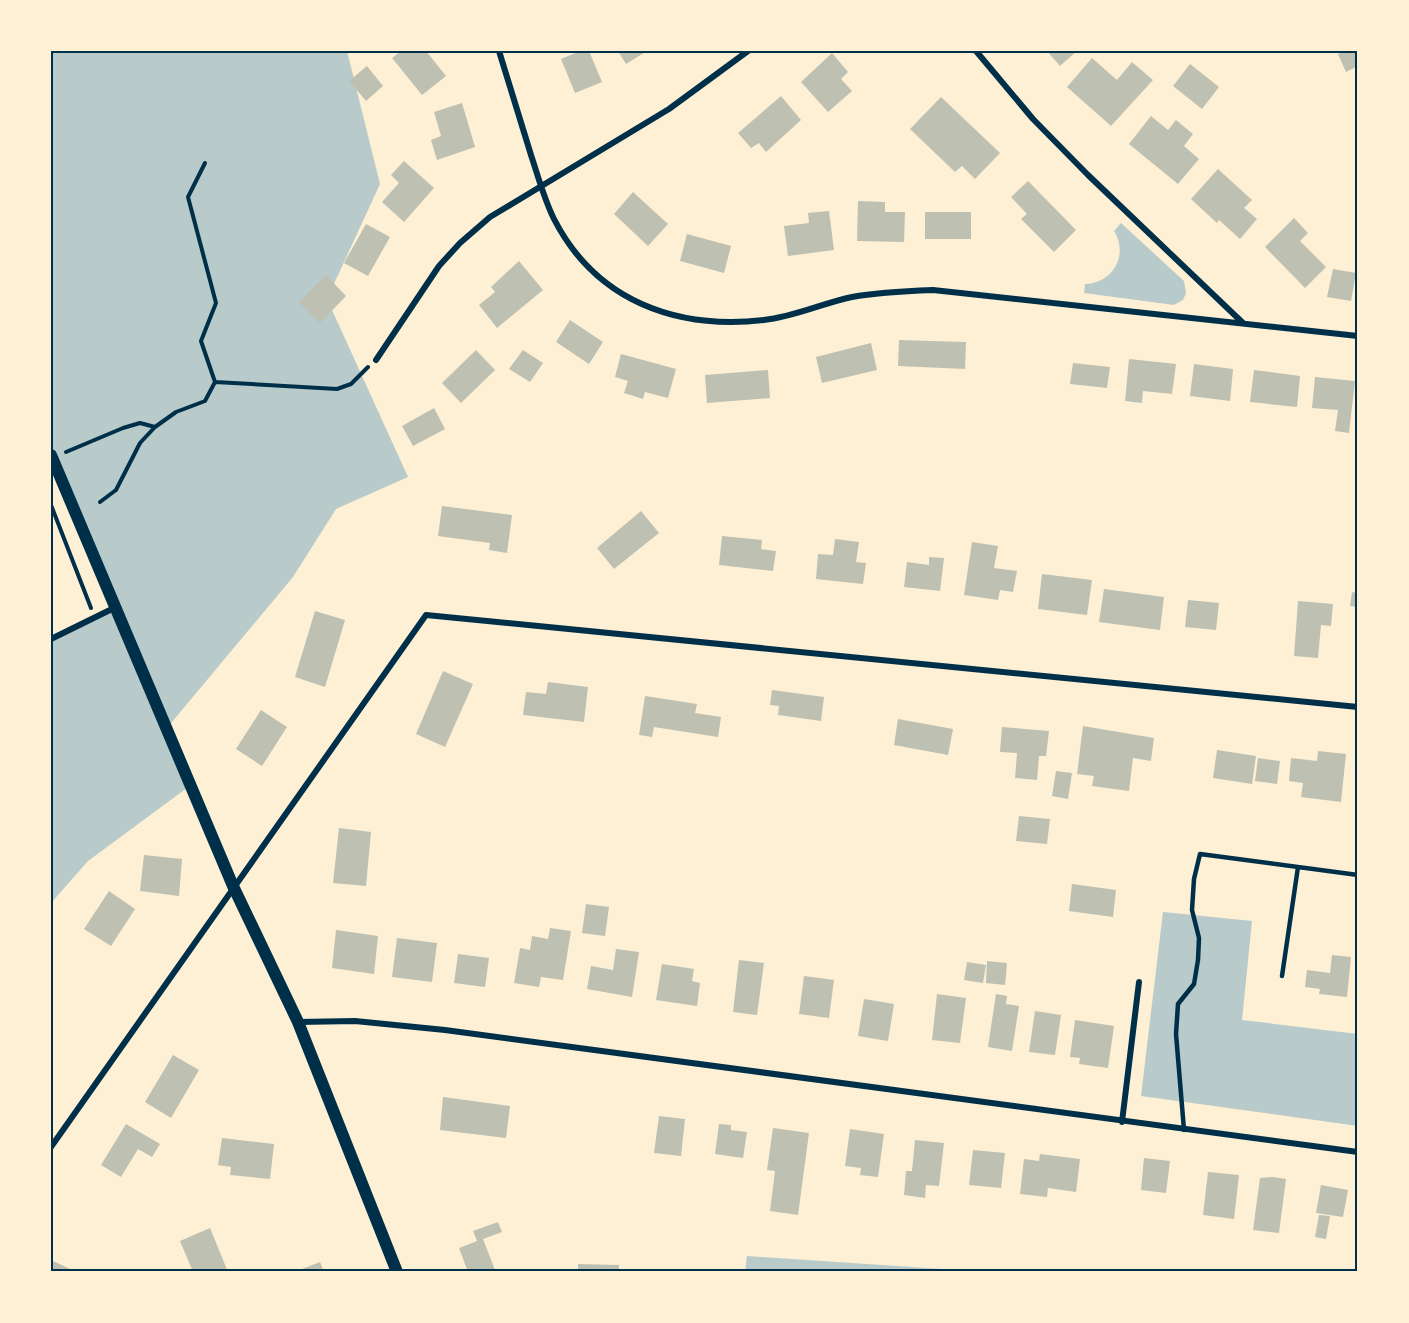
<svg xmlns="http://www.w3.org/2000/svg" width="1409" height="1323" font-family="'Noto Sans',sans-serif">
<rect width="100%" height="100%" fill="#fdf0d5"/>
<path fill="#b9caca" d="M51 51H347L380 184 327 299 408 477 336 509 293 577 167 728 191 785 88 861 51 903V639L114 608 51 455Z
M1121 223 1184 281 1186 293 1183 300 1174 305 1084 293 1085 284C1113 283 1129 255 1114 231Z
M1163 912 1252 921 1242 1020 1358 1034V1126L1141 1096Z
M747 1256 987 1272H745Z"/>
<path fill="#bec0b2" d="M401 51H426L446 76 422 95 392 58Z
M580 51H589L602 82 575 93 561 59Z
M618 51H647L626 64Z
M1047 51H1077L1060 66Z
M1344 51H1358V66L1346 72 1338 54Z
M832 53 848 72 841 79 852 91 828 112 801 82Z
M1092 58 1117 80 1132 62 1153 80 1111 126 1067 87Z
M1190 64 1219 87 1202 109 1173 86Z
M367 66 383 86 366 101 349 81Z
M781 96 801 120 766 152 759 143 751 148 738 133Z
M941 97 1000 153 975 179 962 166 955 172 910 129Z
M462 103 475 147 437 160 431 140 441 136 434 112Z
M1151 116 1168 130 1176 120 1193 134 1184 146 1199 159 1178 184 1129 144Z
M404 161 434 188 404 222 382 202 399 183 391 175Z
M1218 169 1252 200 1244 208 1257 219 1240 239 1219 220 1217 223 1191 199Z
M1028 181 1076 230 1054 252 1021 219 1027 214 1011 197Z
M633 192 668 224 648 246 614 214Z
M858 201 885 202V212H905L904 242 857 241Z
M829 211 834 250 788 256 784 226 809 223 808 213Z
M925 212H971V239H925Z
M1294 218 1308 233 1300 241 1326 267 1305 288 1265 247Z
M366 224 390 237 368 276 344 263Z
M687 234 731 246 724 273 680 261Z
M519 261 543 290 497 328 479 305 495 292 491 287Z
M1333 269 1356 273 1351 301 1327 297Z
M326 275 346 296 320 323 299 302Z
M570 320 603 342 589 364 556 342Z
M899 340 966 342 965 369 898 366Z
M871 343 877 370 822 383 816 357Z
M476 350 495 370 461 403 442 383Z
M523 350 543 363 530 382 509 369Z
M621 354 676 369 668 398 645 392 643 399 624 393 628 381 615 377Z
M1129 359 1176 364 1172 394 1143 391 1142 403 1125 401Z
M1073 363 1110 367 1107 388 1070 384Z
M1194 364 1233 369 1230 401 1190 396Z
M768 370 770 398 707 403 705 375Z
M1254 370 1300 376 1297 407 1250 402Z
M1315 377 1355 381 1349 433 1335 431 1338 410 1312 408Z
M434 408 445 429 413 446 402 426Z
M442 506 512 515 507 553 489 550 490 543 438 536Z
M641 511 659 533 614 569 597 548Z
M722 536 762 540 761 549 776 551 773 571 719 565Z
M835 539 859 542 856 562 866 563 863 584 816 579 818 554 833 555Z
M972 542 998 546 994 568 1017 571 1013 592 1000 590 998 600 964 595Z
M929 557 944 558 940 591 904 587 907 562 929 565Z
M1042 574 1092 580 1087 615 1038 609Z
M1104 589 1164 597 1160 630 1099 622Z
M1352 592 1358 593V607L1350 606Z
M1188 600 1219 603 1216 630 1185 627Z
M1298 601 1333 604 1331 626 1321 625 1318 658 1294 656Z
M315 611 345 620 325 687 295 677Z
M443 671 473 684 445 747 416 734Z
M548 682 588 687 584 722 523 715 526 692 546 694Z
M772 690 824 697 821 721 778 715 779 706 770 705Z
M645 696 697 704 695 713 721 717 718 737 654 727 652 737 639 735Z
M261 710 287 727 262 766 236 749Z
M898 719 953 729 948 755 894 745Z
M1083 726 1154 738 1151 761 1133 758 1129 791 1092 786 1094 776 1077 774Z
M1002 727 1049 731 1046 756H1039L1037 780 1015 778 1017 753 1000 752Z
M1217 750 1256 756 1252 784 1213 778Z
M1318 751 1346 754 1341 802 1301 797 1303 783 1289 781 1291 758 1317 761Z
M1258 758 1280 761 1277 784 1255 781Z
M1056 771 1072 773 1068 799 1052 796Z
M1019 816 1050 819 1047 844 1016 841Z
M339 828 371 832 366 886 333 883Z
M144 855 182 859 179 896 140 891Z
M1072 884 1116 890 1113 917 1069 911Z
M109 891 135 909 111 946 84 929Z
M586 904 609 907 605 936 582 933Z
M550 928 571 931 563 980 541 977 539 987 514 983 520 948 530 950 532 936 548 939Z
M336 930 378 936 374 974 332 968Z
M397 938 437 943 432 982 392 977Z
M616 949 639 952 632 997 587 989 591 966 613 970Z
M458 954 489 958 485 987 454 983Z
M1332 955 1351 957 1347 997 1319 994 1320 989 1305 987 1307 970 1330 973Z
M739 960 764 963 757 1015 733 1012Z
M987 961 1007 963 1005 985 986 983Z
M967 962 986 965 983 983 964 980Z
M662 964 694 969 692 981 700 983 697 1006 656 1000Z
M804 976 834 980 829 1018 799 1014Z
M937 994 966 998 960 1043 932 1040Z
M996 994 1007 996 1006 1004 1019 1006 1012 1051 988 1047Z
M864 999 894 1004 888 1041 858 1036Z
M1035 1011 1061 1015 1055 1055 1029 1052Z
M1075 1020 1114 1026 1108 1068 1079 1064 1080 1058 1070 1057Z
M173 1055 199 1070 171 1118 145 1102Z
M443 1097 510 1106 506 1138 440 1130Z
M659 1116 685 1119 681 1156 654 1153Z
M126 1124 160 1144 152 1157 138 1149 121 1177 101 1165Z
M719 1124 731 1125V1130L747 1132 743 1158 715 1154Z
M773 1128 809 1133 798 1215 770 1211 775 1171 767 1170Z
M850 1129 884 1134 878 1177 860 1175 861 1168 845 1166Z
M222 1138 274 1144 270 1179 230 1175 231 1167 218 1165Z
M915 1140 944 1143 939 1186 926 1185 925 1198 904 1195 906 1171H912Z
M973 1150 1005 1153 1001 1188 969 1185Z
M1040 1154 1080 1159 1076 1192 1048 1188 1047 1197 1020 1194 1024 1159 1039 1161Z
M1144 1158 1170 1161 1166 1193 1141 1190Z
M1208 1172 1239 1175 1234 1219 1203 1215Z
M1272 1177 1286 1179 1279 1233 1253 1230 1260 1178Z
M1321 1185 1348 1190 1343 1217 1316 1213Z
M1319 1215 1330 1216 1326 1239 1315 1237Z
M498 1222 502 1232 483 1239 495 1270 468 1272 459 1248 477 1241 473 1231Z
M210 1228 228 1272H193L180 1241Z
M51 1260 70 1269 68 1272H51Z
M320 1262 324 1272H294Z
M578 1264 619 1265V1272H578Z"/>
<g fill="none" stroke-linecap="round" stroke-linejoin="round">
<path stroke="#003049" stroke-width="4" d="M205 163 188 197 216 303 201 341 215 382 337 389 351 384 368 367
M66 452 123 428 140 423 155 427 176 412 205 401 215 382
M100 502 116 490 140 443 155 427
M51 505 91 608"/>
<path stroke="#003049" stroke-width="4.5" d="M1282 976 1298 867
M1184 1130 1176 1034 1178 1004 1194 984 1198 960 1199 938 1192 910 1194 879 1200 854 1358 875"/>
<path stroke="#003049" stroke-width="6" d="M499 51C510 86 520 120 531 155 538 176 544 199 554 219 596 301 676 330 764 320 794 317 823 303 852 297 879 292 906 291 933 290L1358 336
M976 51 1033 119 1088 175 1243 323
M376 360 439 266 460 243 490 217 669 109 748 51
M51 639 114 608
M298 1022 355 1021 445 1030 1358 1152
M1122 1122 1139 982
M51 1147 426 615 1358 707"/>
<path stroke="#003049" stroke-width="12" d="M51 455 233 886 298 1022 397 1272"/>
</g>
<rect width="1409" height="1323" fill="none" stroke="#fdf0d5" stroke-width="105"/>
<rect x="52" y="52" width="1304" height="1218" fill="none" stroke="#003049" stroke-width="2"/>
</svg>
